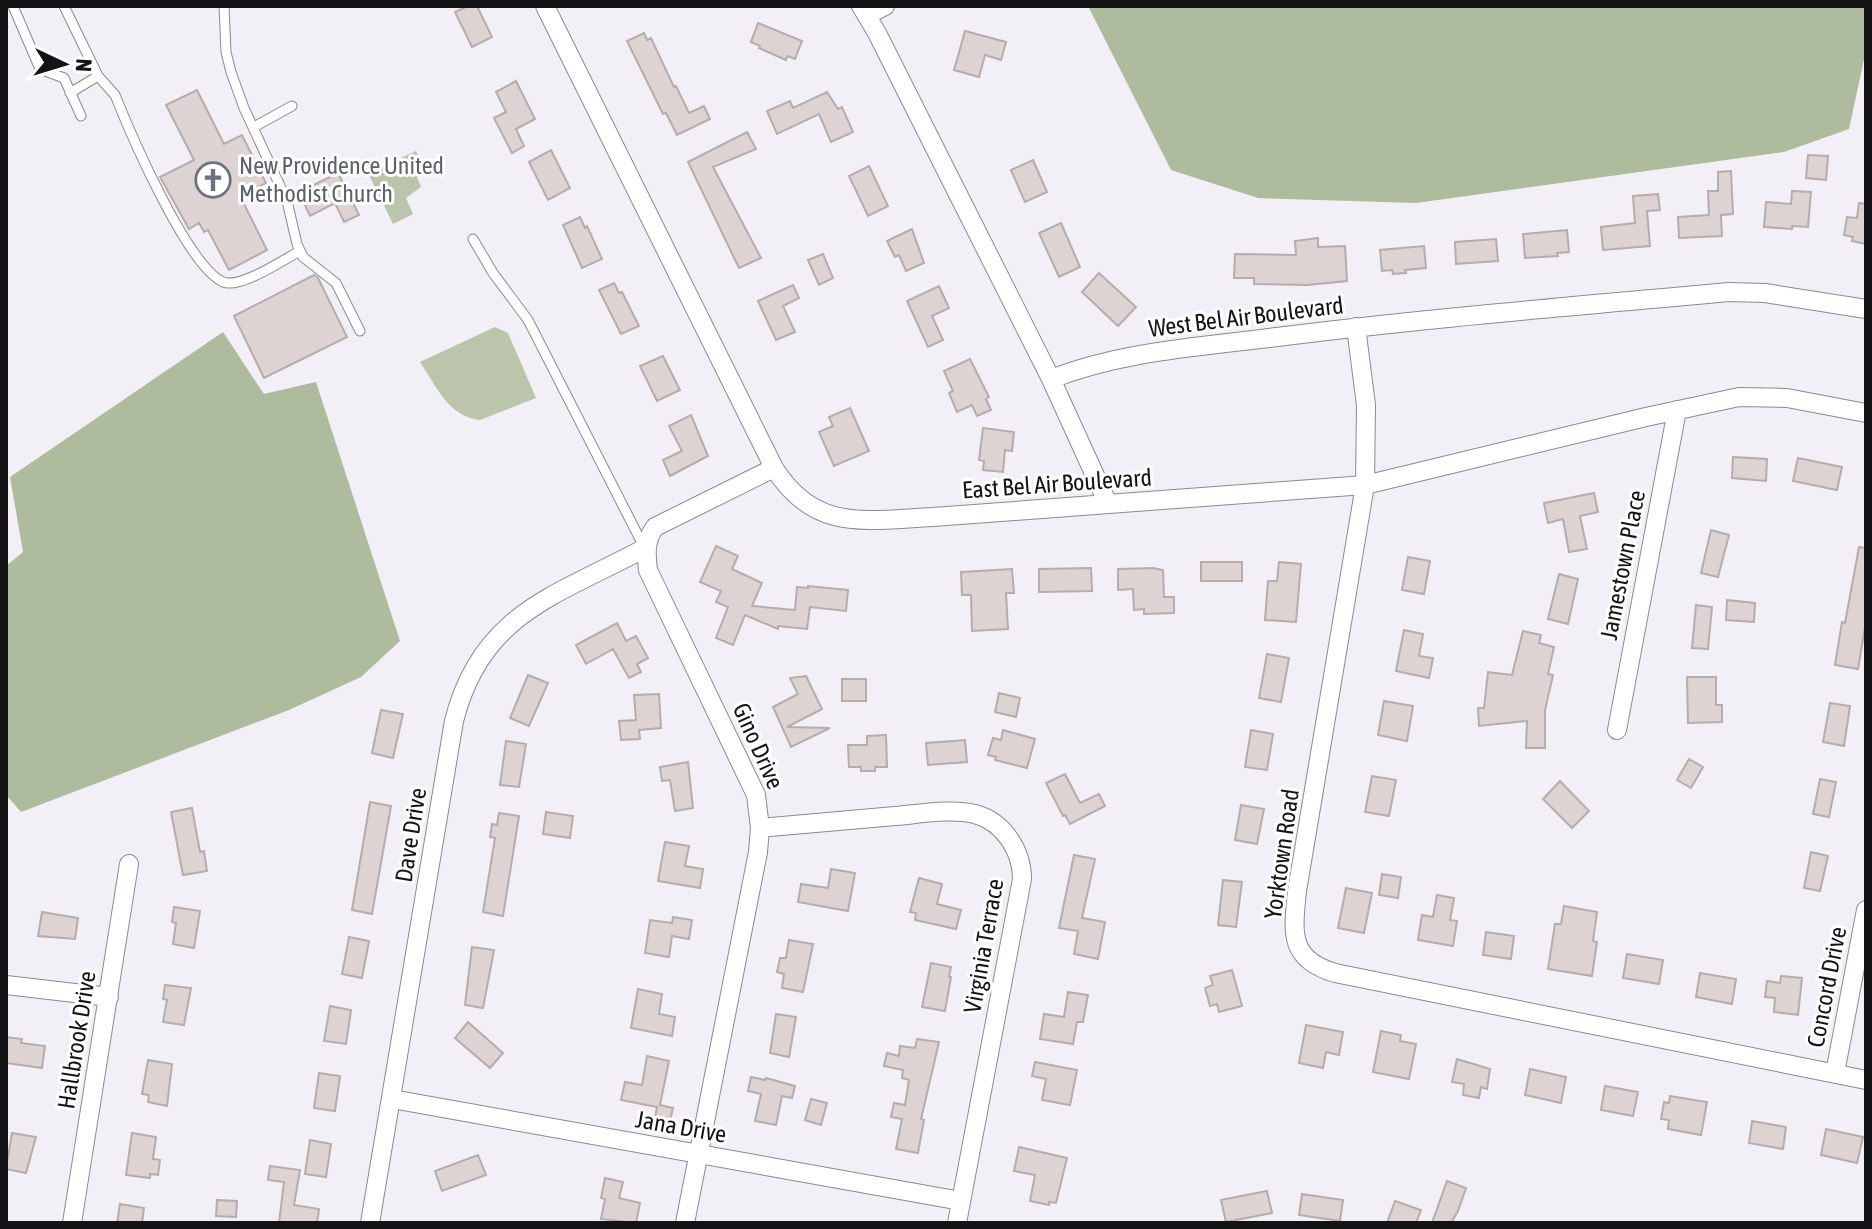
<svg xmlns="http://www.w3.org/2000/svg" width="1872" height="1229" font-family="'Asap Condensed',sans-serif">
<rect width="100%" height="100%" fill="#f2eff6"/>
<path fill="#bbc5ab" d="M416 151 427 172 417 177 421 187 406 198 413 214 393 224 368 173Z
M495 327 508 333 536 398 480 420C449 417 436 386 420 362Z"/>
<path fill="#afbb9d" d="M1088 6H1866V50L1849 129 1784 152 1416 203 1258 198 1171 170Z
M223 332 264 394 316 382 400 641 361 677 289 710 21 812 6 795V566L23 552 10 477Z"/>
<path fill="#dcd3d2" stroke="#b5acab" stroke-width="2" d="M468 6H477L492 37 472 47 455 12Z
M758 23 802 41 795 59 787 56 786 60 759 48 760 46 751 42Z
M965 31 1006 42 1001 60 985 55 979 77 954 70Z
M644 33 647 40 651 38 674 87 676 86 689 113 704 106 710 119 677 135 666 113 663 114 627 41Z
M516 81 535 119 516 129 524 146 512 153 494 118 506 112 496 92Z
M197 90 224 144 242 135 266 183 240 196 267 250 229 270 208 230 204 232 199 223 189 229 160 177 194 160 166 105Z
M827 92 838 109 842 107 853 132 831 142 819 114 777 134 767 111 790 101 793 108Z
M747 132 756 149 713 167 761 258 739 268 688 162Z
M551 150 570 188 548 200 529 162Z
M1808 155 1828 156 1826 180 1806 178Z
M1033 160 1047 192 1025 202 1011 170Z
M869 166 888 206 868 216 849 176Z
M1731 171 1733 214 1721 215 1722 236 1679 238 1678 217 1709 215 1708 191H1718V172Z
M338 173 359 215 344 222 335 203 310 216 299 192Z
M1792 191 1811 192 1808 227 1792 226V229L1764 227 1766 202 1791 204Z
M1658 194 1660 210 1647 211 1650 246 1603 250 1601 227 1635 223 1633 196Z
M1859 203 1866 204V244L1852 241 1853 237 1844 235 1847 217 1857 218Z
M580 217 585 228 587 226 602 259 582 268 563 225Z
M1061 223 1080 267 1059 277 1039 233Z
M912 229 924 263 906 271 899 255 895 257 887 241Z
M1567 230 1569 252 1557 253 1558 256 1525 258 1523 234Z
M1318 238V247L1345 246 1347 281 1307 285 1254 284V278H1234L1235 254 1296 255 1295 241Z
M1496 239 1498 261 1456 264 1455 242Z
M1424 246 1426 268 1405 270 1406 273 1393 274 1392 270 1382 271 1380 250Z
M823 254 833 278 819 285 808 260Z
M1099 273 1136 307 1118 326 1082 292Z
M314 275 318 278 347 337 264 378 234 316Z
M614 283 619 293 622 292 639 326 621 334 599 290Z
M793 285 799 298 783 306 795 332 776 340 758 301Z
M939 286 949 308 932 316 943 340 928 347 907 301Z
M663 356 680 390 657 401 640 366Z
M970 359 989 397 986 399 991 410 977 416 972 405 957 412 949 393 953 391 944 371Z
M850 408 869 451 834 466 819 432 833 426 829 417Z
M691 415 708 456 670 476 663 460 682 451 669 426Z
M983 428 1014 432 1012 451 1005 450 1003 472 983 470 984 461 979 460Z
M1733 457 1767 459 1766 481 1732 478Z
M1798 458 1842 467 1837 490 1793 481Z
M1594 493 1598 512 1580 516 1587 549 1569 552 1563 519 1548 523 1544 503Z
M1711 530 1729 535 1718 577 1701 573Z
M716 546 738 556 732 569 762 583 752 606 795 610 797 587 808 588V586L848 590 846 611 810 607 807 629 778 626V629L745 615 733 645 716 638 728 607 716 602 721 591 700 582Z
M1859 547 1866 548V621L1858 669 1835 665 1842 622 1845 623Z
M1408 557 1430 561 1424 594 1402 590Z
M1201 562H1242V581H1201Z
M1279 562 1301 564 1296 622 1265 620 1268 581H1277Z
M1091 568 1092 591 1039 592V569Z
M1153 568 1163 570 1164 597H1174V613L1144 614V609L1134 610 1133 589 1118 590V569Z
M1012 569 1014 593H1006L1008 629 972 631 971 595H962L961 572Z
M1559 574 1578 579 1568 624 1548 619Z
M1727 600 1755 603 1754 622 1726 620Z
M1696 605 1712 607 1708 649 1692 648Z
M617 623 626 641 636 636 648 658 637 664 641 672 629 678 613 649 586 664 576 645Z
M1404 630 1423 634 1419 656 1433 658 1429 678 1396 671Z
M1523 631 1541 635 1539 643 1554 647 1548 674 1553 675 1545 710V748H1526L1527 721 1479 726 1478 708H1484L1488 672 1512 675Z
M1267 654 1289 658 1281 702 1259 698Z
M528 675 548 683 529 726 510 718Z
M806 676 822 709 787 727 830 728 791 747 773 707 798 694 790 678Z
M1687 677H1716V705H1722V722L1688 723Z
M842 679H866V701H842Z
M999 693 1020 698 1016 717 995 712Z
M659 694 661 728 639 730 640 739 621 740 619 721 636 720 634 695Z
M1384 701 1413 706 1407 741 1378 735Z
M1830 703 1850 706 1844 746 1823 742Z
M381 710 403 714 393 758 372 753Z
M1003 730 1035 739 1027 768 995 760 996 757 988 755 993 738 1001 740Z
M1251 730 1273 734 1267 770 1245 767Z
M886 735 887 767H875V771H861V767H849L848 745H867V736Z
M965 740 967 762 928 765 926 743Z
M506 741 526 744 519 787 500 785Z
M1689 759 1703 767 1691 788 1677 780Z
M688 762 693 808 675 811 670 780 662 781 660 767Z
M1065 774 1080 803 1099 794 1105 806 1070 824 1065 815 1063 816 1046 783Z
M1372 776 1396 780 1389 816 1365 812Z
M1820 779 1836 782 1829 817 1813 814Z
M1560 781 1589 811 1572 828 1543 799Z
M370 802 391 806 372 914 352 910Z
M1241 805 1264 809 1257 844 1235 840Z
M192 808 200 852 204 851 207 871 183 875 171 812Z
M546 812 573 816 570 838 543 834Z
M499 813 519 816 503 916 483 912 495 838 490 837 492 824 497 825Z
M665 842 689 846 685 866 703 869 700 888 658 881Z
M1811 852 1828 856 1820 891 1804 888Z
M1074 855 1095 859 1082 918 1105 922 1098 959 1074 954 1078 931 1059 928Z
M831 869 855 873 848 911 798 902 801 884 828 888Z
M1382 874 1401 877 1398 898 1379 895Z
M919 878 942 884 937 904 961 910 956 929 915 920 916 913 910 912Z
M1223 880 1242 882 1236 927 1218 925Z
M1346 888 1372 893 1364 933 1338 928Z
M1437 895 1454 898 1450 920 1457 921 1453 946 1418 940 1422 915 1433 917Z
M1564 906 1597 912 1593 941 1597 942 1592 976 1548 969 1555 924H1561Z
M174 907 200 911 194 948 173 944 176 923 172 922Z
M42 912 78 918 75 939 38 936Z
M673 917 692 920 689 939 672 936 669 957 645 953 650 920 672 923Z
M1486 932 1514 936 1511 959 1483 955Z
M349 937 369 941 362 978 342 974Z
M789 940 813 944 803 992 782 988 784 974 777 972 780 958H786Z
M472 947 494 950 483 1008 465 1005Z
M1627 954 1663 960 1659 984 1623 978Z
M931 963 951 967 949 976 951 977 945 1011 922 1007Z
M1232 970 1242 1006 1219 1012 1217 1004 1210 1006 1205 988 1213 985 1210 976Z
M1700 973 1736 979 1732 1004 1696 997Z
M1781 976 1802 978 1798 1015 1774 1012 1775 998 1765 997 1767 981 1780 983Z
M165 985 191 988 184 1025 163 1022 167 1000 163 999Z
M638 989 662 994 659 1014 675 1017 672 1036 631 1028Z
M1068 992 1088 995 1083 1022H1077L1073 1044 1040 1039 1044 1014 1064 1017Z
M330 1006 351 1010 346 1044 324 1041Z
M776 1014 796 1017 789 1057 770 1053Z
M468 1022 503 1053 490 1068 455 1038Z
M1306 1025 1343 1032 1339 1055 1326 1052 1323 1068 1299 1063Z
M1381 1031 1401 1035 1400 1041 1416 1044 1409 1079 1373 1072Z
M6 1037 22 1039 21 1043 45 1046 42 1068 6 1063Z
M917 1039 939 1042 921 1119 924 1120 918 1153 896 1149 902 1119 891 1117 894 1103 905 1105 909 1080 902 1078 903 1070 884 1066 887 1053 899 1056 900 1046 915 1048Z
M647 1056 669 1061 660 1105 673 1108 670 1121 655 1118 657 1107 621 1100 625 1082 642 1085Z
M1457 1059 1490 1069 1487 1089 1481 1087 1479 1098 1463 1095 1464 1084 1452 1082Z
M148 1060 172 1064 167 1106 148 1102 149 1095 142 1094Z
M1035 1062 1077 1070 1070 1105 1042 1100 1046 1079 1032 1076Z
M1530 1069 1566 1077 1561 1103 1525 1095Z
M319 1073 340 1076 335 1111 314 1108Z
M751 1077 765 1080 766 1078 795 1086 792 1098 782 1096 776 1125 755 1121 761 1094 748 1091Z
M1605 1086 1638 1092 1633 1116 1601 1110Z
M1670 1096 1707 1102 1701 1135 1668 1129 1669 1120 1661 1119 1664 1102 1669 1103Z
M811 1099 827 1103 821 1125 805 1120Z
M1752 1121 1786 1127 1783 1149 1749 1143Z
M1826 1129 1863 1137 1857 1163 1821 1155Z
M12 1133 36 1137 26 1173 6 1169Z
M132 1133 156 1137 153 1159 160 1160 158 1175 150 1174V1178L126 1175Z
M310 1140 331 1144 326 1177 305 1174Z
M1019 1147 1067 1158 1056 1203 1049 1202V1205L1030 1201 1035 1175 1014 1171Z
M478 1155 486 1175 442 1191 435 1171Z
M270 1166 300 1170 294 1205 319 1209 317 1223H279L284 1182 268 1180Z
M605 1178 623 1182 619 1198 640 1203 636 1223 601 1219 605 1199 601 1198Z
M1447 1181 1466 1188 1458 1211 1451 1223H1432Z
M1267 1191 1272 1213 1226 1222 1221 1200Z
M1302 1194 1343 1200 1340 1221 1299 1215Z
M217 1200 237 1201 236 1217 216 1216Z
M1395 1201 1421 1210 1416 1223H1387Z
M120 1204 144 1208 142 1223H117Z"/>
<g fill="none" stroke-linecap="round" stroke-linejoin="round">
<defs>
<path id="lane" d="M13 6 40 69 64 78 81 116
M64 6 98 76 115 95C129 130 192 278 227 283 246 285 283 260 300 251
M224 6 226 52 231 72 244 108 287 201 297 244 303 257 336 283 360 331
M70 93 98 76
M254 127 292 106
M473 239 493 273 528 320 644 547"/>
<path id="street" d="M545 6 774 468C815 533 866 520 933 517L1365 485 1646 417 1739 397 1787 398 1866 413
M861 6 877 33 1051 379 1108 504
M867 15 885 6
M1356 327 1366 405 1365 485 1297 891C1293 932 1288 959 1335 973L1866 1080
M1051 379C1123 351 1200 347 1277 337 1427 318 1578 306 1729 292L1765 293 1866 309
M1617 730 1677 410
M760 828C805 824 850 820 895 816 920 814 951 808 975 814 1004 822 1022 851 1022 879L957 1223
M6 985 109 997
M1835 1073 1866 910
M392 1099 961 1201
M72 1223 129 864
M370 1223 454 721C481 613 556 596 645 548
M685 1223 758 852 760 828 756 795 648 570C646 552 645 541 655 527L774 468"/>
</defs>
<use href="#lane" stroke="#8c898f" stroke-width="11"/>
<use href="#street" stroke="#8c898f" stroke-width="20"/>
<use href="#lane" stroke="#fff" stroke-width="9"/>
<use href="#street" stroke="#fff" stroke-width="18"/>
</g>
<defs>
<symbol id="church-ring" viewBox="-11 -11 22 22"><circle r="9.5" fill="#fff" stroke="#6b7280" stroke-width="1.5"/><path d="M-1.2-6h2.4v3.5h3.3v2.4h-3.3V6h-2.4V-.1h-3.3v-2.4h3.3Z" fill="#6b7280"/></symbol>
</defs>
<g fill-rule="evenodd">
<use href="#church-ring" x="193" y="160" width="40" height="40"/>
</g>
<g text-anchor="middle" stroke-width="6" stroke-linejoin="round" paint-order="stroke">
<g font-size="24" fill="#5b616d" stroke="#fff" text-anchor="start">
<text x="239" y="174">New Providence United<tspan x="239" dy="28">Methodist Church</tspan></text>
</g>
<g font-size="24" fill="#141315" stroke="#fff">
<text transform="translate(1246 317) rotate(-7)" y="8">West Bel Air Boulevard</text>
<text transform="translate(1057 484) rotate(-4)" y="8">East Bel Air Boulevard</text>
<text transform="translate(1623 565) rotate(-79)" y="8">Jamestown Place</text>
<text transform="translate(758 746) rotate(66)" y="8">Gino Drive</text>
<text transform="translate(411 835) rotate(-81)" y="8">Dave Drive</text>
<text transform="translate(1282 854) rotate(-82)" y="8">Yorktown Road</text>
<text transform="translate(984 946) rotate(-80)" y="8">Virginia Terrace</text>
<text transform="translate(1827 987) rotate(-79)" y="8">Concord Drive</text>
<text transform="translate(77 1040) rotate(-81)" y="8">Hallbrook Drive</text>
<text transform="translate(681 1127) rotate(10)" y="8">Jana Drive</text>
</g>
</g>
<rect width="1872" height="1229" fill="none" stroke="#141315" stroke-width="16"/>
<g transform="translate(64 64) rotate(94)" stroke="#ffffff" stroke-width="6" paint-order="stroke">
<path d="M0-6L14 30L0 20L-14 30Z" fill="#141315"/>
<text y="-12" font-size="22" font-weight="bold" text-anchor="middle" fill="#141315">N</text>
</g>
</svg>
